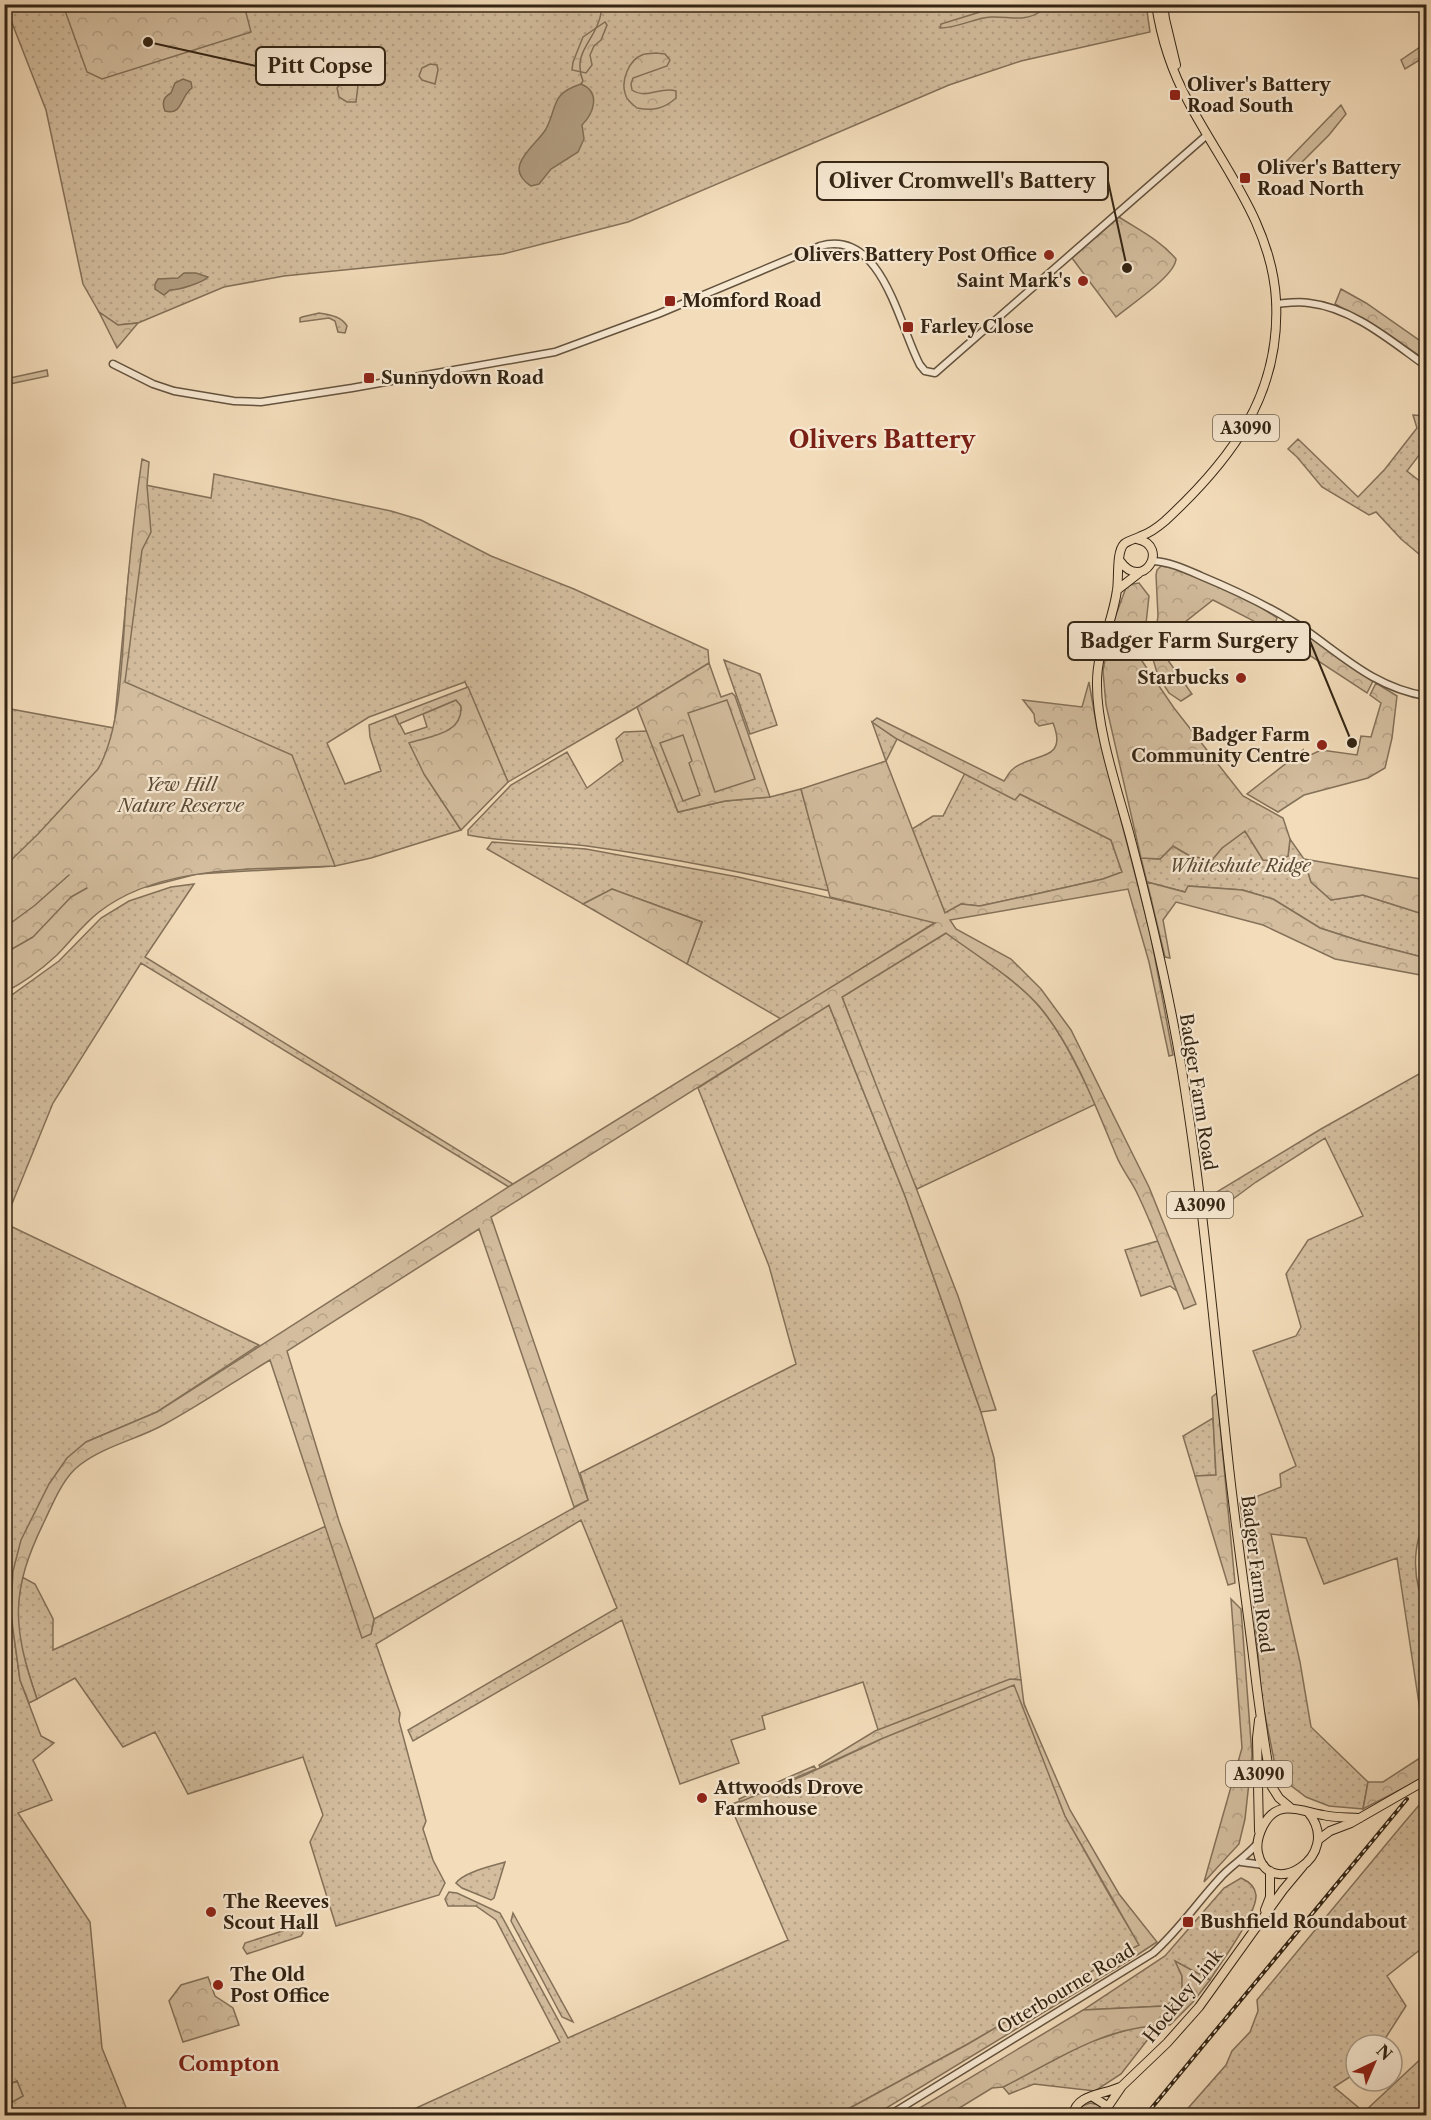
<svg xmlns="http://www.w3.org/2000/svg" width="1431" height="2120" font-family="'Libre Caslon Text',serif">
<defs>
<pattern id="grass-dots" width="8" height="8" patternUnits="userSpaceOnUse" patternTransform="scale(1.5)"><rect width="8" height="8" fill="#d3bd9e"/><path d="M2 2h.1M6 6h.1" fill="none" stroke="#b6a287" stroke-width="1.8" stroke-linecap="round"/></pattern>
<pattern id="forest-crowns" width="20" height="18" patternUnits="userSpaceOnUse" patternTransform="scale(1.5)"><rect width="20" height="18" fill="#d3bd9e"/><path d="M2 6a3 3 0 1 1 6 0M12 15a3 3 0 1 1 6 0" fill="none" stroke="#b6a287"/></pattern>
</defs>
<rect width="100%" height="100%" fill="#f3dcba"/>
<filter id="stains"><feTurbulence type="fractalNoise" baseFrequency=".00333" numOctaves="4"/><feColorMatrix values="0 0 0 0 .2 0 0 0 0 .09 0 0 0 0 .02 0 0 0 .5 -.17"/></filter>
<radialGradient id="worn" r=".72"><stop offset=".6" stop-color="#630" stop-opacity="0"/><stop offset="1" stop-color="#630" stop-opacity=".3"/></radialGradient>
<path fill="url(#grass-dots)" stroke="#847159" stroke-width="1.5" d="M1146 4 1150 32 1021 61 949 85 628 222 503 254 284 276 224 287 138 323 118 325 99 312 83 284 46 110 5 5Z
M319 313C330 315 341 316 347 326L345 333 338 332 335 321 329 318 300 322V318L302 317Z
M1413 415 1426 416V446L1407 471 1426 486V492L1420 501 1426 507V560L1401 539 1376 512 1369 515 1322 487 1297 457 1288 449 1298 439 1358 497 1385 469 1417 428Z
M214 474 391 511 421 520 491 556 574 589 708 650 709 663 637 707 508 782 465 682 369 717 327 743 345 784 381 771 370 737 369 725 395 715 405 734 427 727 423 714 456 700 461 706 462 717 456 726 448 730 424 774 461 830 371 858 335 866 197 874 147 887 138 885C124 894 108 903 96 914 65 943 44 972 5 992V708L114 728 129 570 145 485 211 498Z
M724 660 760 674 777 725 750 734Z
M872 722 897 739 886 761Z
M647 731 678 812 725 801 770 797 801 789 830 891C749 874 668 857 587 846 547 841 508 843 468 835V830L511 785 567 752 587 788 623 761 616 739 624 732Z
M965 773 1015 799 1020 794 1111 840 1122 872 1103 879 1036 894 980 906 961 904 945 913 912 829 933 816H943Z
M1245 831 1263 860 1288 856 1290 839 1304 859 1311 882 1331 900 1363 895 1426 915V958L1360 941 1320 928 1273 899 1243 890 1189 886 1185 892 1147 882 1141 858 1160 859 1173 846 1190 856 1212 860 1222 848Z
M492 842 586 849 738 877 936 922 781 1019 687 964 702 922 612 889 583 904 487 849Z
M194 884 145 957 513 1184 509 1187 141 963 53 1103 5 1221V1000L59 961 101 918 129 901 171 887Z
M946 933C972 952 1001 970 1024 991 1058 1021 1076 1066 1096 1104L917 1189 908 1170 842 997Z
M829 1005 905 1196 981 1412 994 1458 1021 1680 1015 1679 1065 1816 1109 1894 1140 1946 1118 1956 968 2044 837 2115H401L560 2042 496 1920 476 1906H448L445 1899 449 1892 457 1893 500 1913 568 2038 788 1940 730 1805 805 1775 881 1739 863 1682 762 1716 765 1729 731 1740 739 1763 680 1784 622 1620 413 1741 408 1730 617 1608 581 1520 376 1644 400 1713 399 1721 426 1821 423 1829 433 1860 445 1883 439 1895 336 1926 310 1842 323 1815 303 1757 188 1794 155 1732 123 1747 75 1678 37 1699C28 1671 16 1641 18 1610 18 1599 21 1588 22 1577L35 1584 53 1619V1650L326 1526 362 1637 371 1634 374 1619 588 1500 580 1473 796 1364 769 1266 698 1088Z
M1426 1070V1515C1416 1540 1412 1563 1419 1590L1426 1586V1611H1421V1653L1426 1688V1750L1397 1558 1324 1584 1306 1538 1271 1534 1300 1662 1311 1727 1368 1782 1363 1809 1329 1806 1306 1797 1277 1775 1262 1700 1251 1578 1240 1503 1281 1487 1280 1474 1296 1466 1253 1351 1296 1336 1301 1327 1286 1274 1308 1240 1363 1216 1325 1138 1256 1182 1210 1216 1205 1199 1321 1129Z
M4 1223 259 1345 157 1412 86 1442 13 1571 11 1610H5Z
M1158 1241 1177 1291 1170 1286 1141 1296 1125 1250Z
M1213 1418 1216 1475 1195 1476 1183 1436Z
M4 1614H11L20 1680 41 1736 54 1743 33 1760 52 1800 18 1813 90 1922 102 2048 129 2115H5V2106L23 2096 17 2081 4 2086Z
M1426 1797V1945L1387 1976 1406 2006 1381 2045H1356V2073L1334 2087 1364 2112 1426 2054V2115H1182L1226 2065 1232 2051 1250 2032 1258 2011 1257 2000 1403 1824Z
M505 1862 494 1898 491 1900 462 1888 456 1883C464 1872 492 1866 505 1862Z
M1241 1878C1248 1881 1255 1886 1256 1895 1257 1914 1221 1962 1210 1980L1176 1962 1182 1976 1183 1996 1165 2006 1083 2010 1165 1956 1224 1888Z
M513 1913 573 2022 562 2017 511 1921Z
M298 1926 302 1928 303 1933 301 1936 247 1954 243 1948 245 1943Z
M1159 2025 1121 2074 1095 2091 1034 2084 1009 2094 1003 2087 1084 2044 1132 2028Z
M1090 2103 1099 2105 1103 2115H1078L1082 2106Z"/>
<path fill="url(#forest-crowns)" stroke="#847159" stroke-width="1.5" d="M165 4 167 7 174 4 244 5 251 32 102 79 87 72 63 5Z
M990 5H1042L1041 11C1024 23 1009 16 991 17 974 18 958 28 940 28L941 24 980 12Z
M605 22 607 25 601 40 594 46 590 55 592 65 586 73 572 70 573 62 583 37Z
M1426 43V56L1405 69 1401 60Z
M656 53 665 54 670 60 667 66 633 78 631 84 632 90C647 100 660 86 676 91V98C664 109 653 111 637 108 631 103 626 99 625 93 621 80 629 60 642 55 646 53 652 54 656 53Z
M430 64 437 65 438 70 435 84 422 80 419 76 422 68Z
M351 80 358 85 356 102H347L339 97 337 88 342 82Z
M1341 105 1346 114 1329 135 1292 172 1284 164Z
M1119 217C1139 230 1160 240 1176 259 1175 276 1130 305 1116 317L1072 258Z
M1341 289 1366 303 1426 345V360L1386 333 1335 304Z
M99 312 118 325 138 323 117 348Z
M47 370 48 376 5 385V379Z
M142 459 149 462 147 486 151 532 142 550 125 682 292 755 335 866C259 870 162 863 99 912 83 924 71 941 57 955 42 969 23 983 5 992V866L38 834 98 769C122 728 122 650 126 602 130 554 135 507 142 459Z
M1161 566C1196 571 1248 597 1277 618L1273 631 1213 600 1170 634 1165 656 1192 694 1181 701 1169 693 1158 676 1152 656 1158 616 1156 575 1157 570Z
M1139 583 1149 596 1142 661 1174 708 1243 796 1283 818 1290 839 1288 856 1278 861 1263 860 1245 831 1222 848 1212 860 1190 856 1173 846 1160 859 1141 858 1106 705 1103 671 1111 628 1127 585Z
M1284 619 1373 681 1367 693 1277 634Z
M709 663 721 697 732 693 735 696 770 797 725 801 678 812 637 707Z
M1089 682 1097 728 1150 932 1173 1055 1169 1056 1149 962 1128 889 950 920 956 929 1011 959 1041 989 1071 1030 1149 1187 1196 1304 1184 1309C1168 1270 1155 1229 1136 1191 1130 1179 1121 1168 1116 1155 1096 1107 1073 1046 1039 1006 1013 977 977 956 946 933L842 997 958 1296 996 1410 981 1412 905 1196 829 1005 491 1217 588 1500 574 1507 479 1229 287 1351 339 1521 374 1619 371 1634 362 1638 270 1360C235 1381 200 1405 165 1424 137 1440 99 1447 75 1469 61 1483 53 1503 45 1520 10 1591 12 1626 37 1699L29 1703 20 1680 11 1615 5 1614 4 1610H11L13 1571 21 1540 49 1484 67 1458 86 1442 157 1412 513 1184 935 923 830 897 801 789 886 761 945 913 961 904 980 906 1036 894 1103 879 1122 872 1111 840 1020 794 1015 800 897 739 872 722 877 718 1004 781C1007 777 1009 772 1013 769 1032 752 1069 763 1053 723L1039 726 1035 722 1034 714 1023 700 1082 707Z
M1376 683 1397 696 1392 738 1385 768 1368 778 1304 795 1278 812 1247 794 1303 750 1302 759 1321 750 1357 755 1361 736 1371 737 1381 703 1370 695Z
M468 687 508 782 461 830 424 774 409 743C431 736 463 734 461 706L456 700 399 724 395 715Z
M1304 859 1426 880V915L1363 895 1331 900 1311 882Z
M1147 882 1185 892 1188 886 1242 890 1273 899 1320 928 1360 941 1426 958V976L1335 959 1263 925 1176 902 1163 920 1170 958 1165 957Z
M612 889 702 922 687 964 583 904Z
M1217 1393 1235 1583 1228 1585 1195 1476 1216 1475 1212 1397Z
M1231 1599 1241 1609 1252 1755 1245 1819 1239 1844 1204 1882 1242 1748Z
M1010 1679 1021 1680 1024 1704 1070 1810 1119 1894 1157 1942 1128 1961 875 2115H837L968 2044 1118 1956 1139 1945 1065 1816 1014 1685 881 1739 820 1767 819 1765 875 1731Z
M1426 1754V1771L1417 1781 1363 1809 1368 1782H1383Z
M814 1766 816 1769 740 1802 739 1799Z
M1175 1961 1210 1980 1193 2002 1170 2025C1105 2025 1059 2059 1003 2087L992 2088 948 2115H908L1083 2010 1165 2006 1182 1996V1976Z
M208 1977 215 1996 233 2008 239 2025 183 2042 169 2001 181 1985Z
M17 2081 23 2096 5 2106V2086Z"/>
<path fill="#d3bd9e" stroke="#847159" stroke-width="1.5" d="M727 700 755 779 715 792 688 713Z
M683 735 692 761 689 763 700 795 683 801 660 743Z"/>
<path fill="#b29e82" stroke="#806e56" stroke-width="1.5" d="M183 79 191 82 192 88C180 96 183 116 165 111 162 104 163 97 171 93L175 83Z
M581 84C601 92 594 113 582 125L584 139 578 152 551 169 539 184 531 186C501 167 536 146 546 129 558 106 550 94 581 84Z
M184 273H196L208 277C202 283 179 290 170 290L164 295 155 289V284L158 279 178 278Z"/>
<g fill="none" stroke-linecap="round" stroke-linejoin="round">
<path stroke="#806e56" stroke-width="1.5" d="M581 84 583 81C571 51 597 40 601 13
M4 928 34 906 69 875
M5 953 33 937 71 897 87 888"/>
<defs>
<path id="minor" d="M1276 304C1287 303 1298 301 1309 303 1353 308 1391 341 1426 366
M113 364 153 384 174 391 234 401 261 402 352 388 555 352 658 314 820 246C882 228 899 326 920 365L925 371 935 373 1207 135
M1153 561C1170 562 1185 569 1201 576 1237 591 1274 608 1307 631 1346 659 1377 688 1426 696
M1241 1862 1264 1865
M888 2116 1153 1953C1178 1931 1196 1904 1219 1879 1230 1866 1246 1857 1257 1844"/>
<path id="major" d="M1156 4C1161 39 1172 72 1189 103 1223 167 1272 225 1276 300 1281 395 1231 460 1165 521 1158 527 1150 533 1141 536 1136 539 1129 540 1124 544 1116 552 1119 578 1117 590 1113 621 1097 650 1097 682 1096 729 1119 794 1131 840 1151 916 1169 993 1182 1071 1203 1199 1214 1329 1228 1458 1235 1524 1245 1590 1253 1656 1258 1700 1264 1743 1272 1787L1279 1798 1291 1808
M1163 4 1165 19 1176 65
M1120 561C1143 593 1171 546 1137 539
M1117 590 1139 573
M1259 1720 1257 1738 1259 1831
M1308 1812C1345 1856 1268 1902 1258 1853 1256 1844 1259 1834 1263 1826 1277 1798 1300 1811 1323 1815 1335 1818 1348 1817 1360 1818
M1318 1840 1330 1831 1351 1823 1426 1780
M1265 1910 1270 1897V1871
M1093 2097 1104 2104 1108 2116
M1107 2108 1122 2086 1167 2043 1199 2007 1283 1890 1303 1866
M1073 2116C1075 2094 1103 2095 1120 2087"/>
</defs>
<use href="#minor" stroke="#64533e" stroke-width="9"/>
<use href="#major" stroke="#342514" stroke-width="10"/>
<use href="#minor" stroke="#f7e8d2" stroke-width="6"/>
<use href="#major" stroke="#f3dcba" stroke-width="8"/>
<defs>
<path id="rail" d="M1145 2116 1407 1799"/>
</defs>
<use href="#rail" stroke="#342514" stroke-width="4"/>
<use href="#rail" stroke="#f7e8d2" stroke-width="1.5" stroke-dasharray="4.5" stroke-linecap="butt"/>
</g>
<g fill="#8f2418" stroke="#f7e8d2" stroke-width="2">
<rect x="1169" y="89" width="12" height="12" rx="3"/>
<rect x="1239" y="172" width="12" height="12" rx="3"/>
<circle cx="1049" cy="255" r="6"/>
<circle cx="1083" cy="281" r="6"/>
<rect x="664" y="295" width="12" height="12" rx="3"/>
<rect x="902" y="321" width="12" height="12" rx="3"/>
<rect x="363" y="372" width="12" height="12" rx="3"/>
<circle cx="1241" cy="678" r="6"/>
<circle cx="1322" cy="745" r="6"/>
<circle cx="702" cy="1798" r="6"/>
<circle cx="211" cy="1912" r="6"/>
<rect x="1182" y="1916" width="12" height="12" rx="3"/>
<circle cx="218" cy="1985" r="6"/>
</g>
<g text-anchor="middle" stroke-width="4.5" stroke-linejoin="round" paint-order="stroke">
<g fill="#f7e8d2" stroke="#6e604d" stroke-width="1.5">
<rect x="1213" y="415" width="66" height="26" rx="4.5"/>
<rect x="1167" y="1192" width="66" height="26" rx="4.5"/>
<rect x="1226" y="1761" width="66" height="26" rx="4.5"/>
</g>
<g font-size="16" font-weight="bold" fill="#342514">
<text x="1246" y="434">A3090</text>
<text x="1200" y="1211">A3090</text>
<text x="1259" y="1780">A3090</text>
</g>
<g font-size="18" font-weight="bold" fill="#342514" stroke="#f7e8d2" text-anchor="start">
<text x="1187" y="91">Oliver's Battery<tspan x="1187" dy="21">Road South</tspan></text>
<text x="1257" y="174">Oliver's Battery<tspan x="1257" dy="21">Road North</tspan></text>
<text x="1037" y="261" text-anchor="end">Olivers Battery Post Office</text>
<text x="1071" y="287" text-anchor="end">Saint Mark's</text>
<text x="682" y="307">Momford Road</text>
<text x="920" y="333">Farley Close</text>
<text x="381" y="384">Sunnydown Road</text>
<text x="1229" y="684" text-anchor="end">Starbucks</text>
<text x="1310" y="741" text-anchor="end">Badger Farm<tspan x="1310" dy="21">Community Centre</tspan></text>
<text x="714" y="1794">Attwoods Drove<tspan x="714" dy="21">Farmhouse</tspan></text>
<text x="223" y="1908">The Reeves<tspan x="223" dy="21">Scout Hall</tspan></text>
<text x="1200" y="1928">Bushfield Roundabout</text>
<text x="230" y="1981">The Old<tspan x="230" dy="21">Post Office</tspan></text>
</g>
<g font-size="18" font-style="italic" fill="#5c4b36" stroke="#f7e8d2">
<text x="181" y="791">Yew Hill<tspan x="181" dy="21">Nature Reserve</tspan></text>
<text x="1240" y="872">Whiteshute Ridge</text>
</g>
<g font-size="18" fill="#342514" stroke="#f7e8d2">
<text transform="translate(1198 1092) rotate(81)" y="6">Badger Farm Road</text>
<text transform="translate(1257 1574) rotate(83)" y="6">Badger Farm Road</text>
<text transform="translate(1066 1989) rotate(-31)" y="6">Otterbourne Road</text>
<text transform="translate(1183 1996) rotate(-51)" y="6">Hockley Link</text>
</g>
<g font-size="21" font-weight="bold" fill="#7a1f14" stroke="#f7e8d2">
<text x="229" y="2071">Compton</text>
</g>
<g font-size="24" font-weight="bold" fill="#7a1f14" stroke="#f7e8d2">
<text x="882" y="448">Olivers Battery</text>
</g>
</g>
<path fill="none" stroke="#342514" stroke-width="2" d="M148 42L256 66M1127 268L1108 181M1352 743L1310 641"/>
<g fill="#342514" stroke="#f7e8d2" stroke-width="2">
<circle cx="148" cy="42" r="6"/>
<circle cx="1127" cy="268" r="6"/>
<circle cx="1352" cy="743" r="6"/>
</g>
<g fill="#f7e8d2" stroke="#342514" stroke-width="2">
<rect x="256" y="47" width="129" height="38" rx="6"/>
<rect x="817" y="162" width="291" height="38" rx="6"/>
<rect x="1068" y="622" width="242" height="38" rx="6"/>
</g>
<g font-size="20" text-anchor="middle" font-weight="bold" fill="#342514">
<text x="320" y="73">Pitt Copse</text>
<text x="962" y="188">Oliver Cromwell's Battery</text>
<text x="1189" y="648">Badger Farm Surgery</text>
</g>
<rect width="1431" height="2120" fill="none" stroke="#f3dcba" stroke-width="24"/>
<rect x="6" y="6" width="1419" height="2108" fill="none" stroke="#342514" stroke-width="3"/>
<rect x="12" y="12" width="1407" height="2096" fill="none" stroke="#342514" stroke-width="1.5"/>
<g transform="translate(1374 2063) rotate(44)"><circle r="28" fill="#f7e8d2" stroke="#a99a86" stroke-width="1.5"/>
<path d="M0-4.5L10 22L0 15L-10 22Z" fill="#8f2418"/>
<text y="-9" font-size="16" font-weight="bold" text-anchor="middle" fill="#342514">N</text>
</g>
<rect width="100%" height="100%" filter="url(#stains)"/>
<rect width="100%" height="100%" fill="url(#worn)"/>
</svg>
